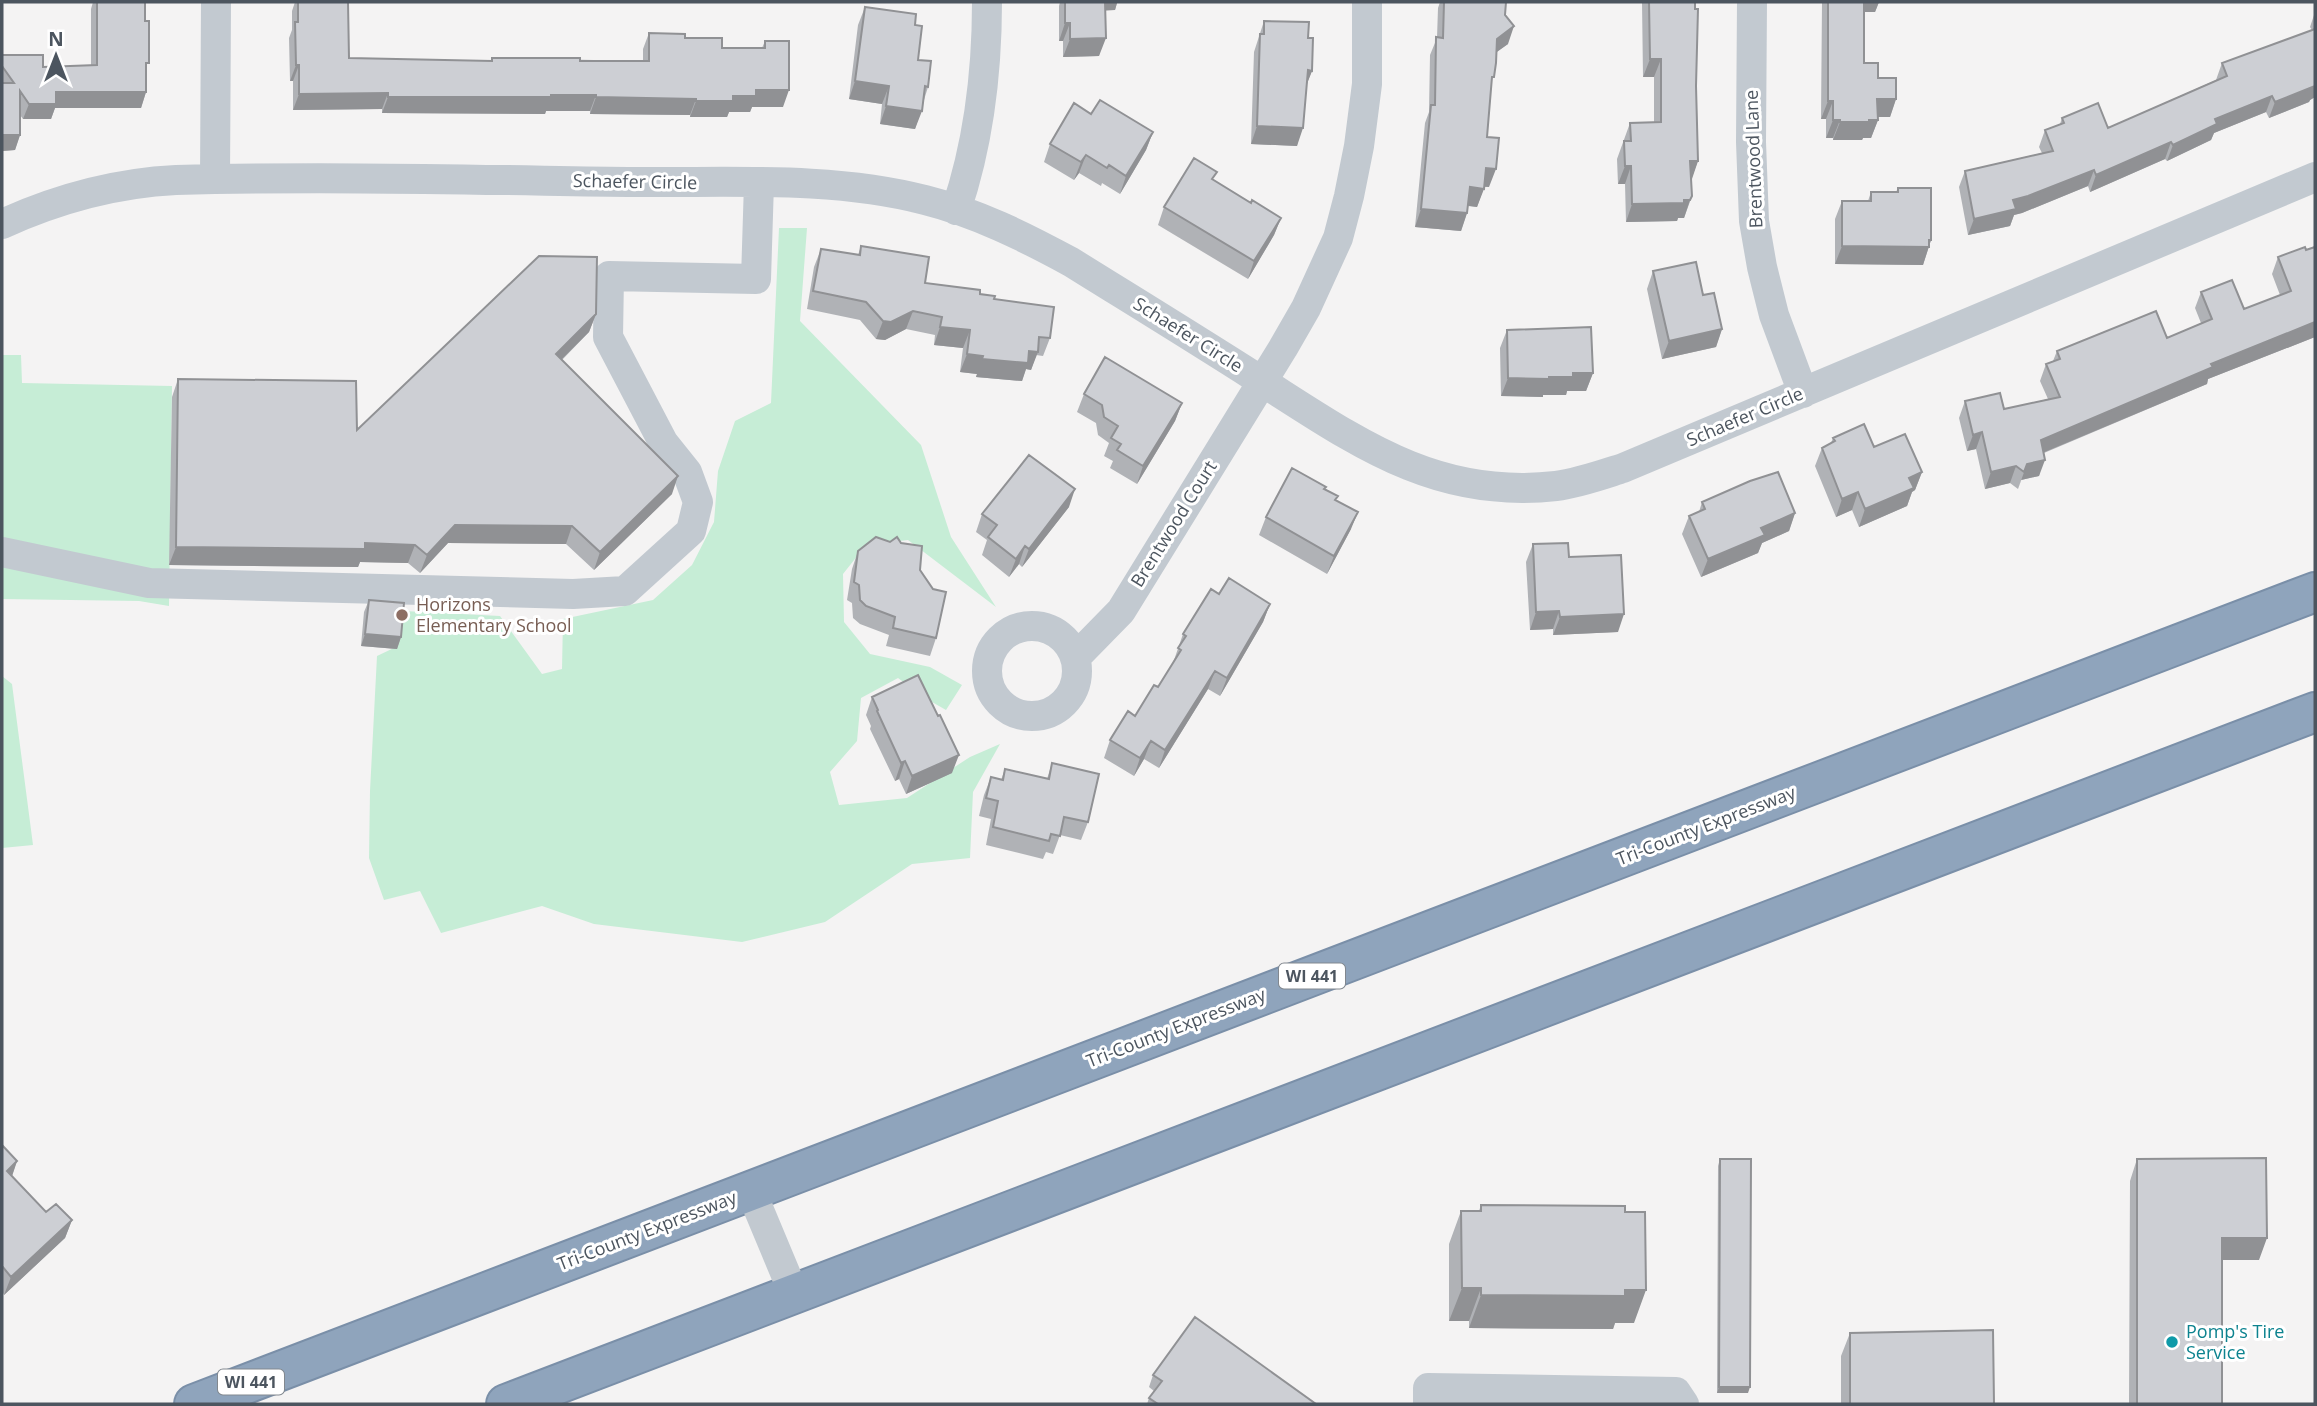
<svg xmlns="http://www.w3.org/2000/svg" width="2317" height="1406" font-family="'Open Sans',sans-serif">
<rect width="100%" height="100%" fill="#f4f3f3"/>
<path fill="#c6edd6" d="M779 228H807L800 321 921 445 951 537 996 607 908 540 866 545 843 574 844 622 870 654 930 667 962 685 946 710 925 698 898 678 861 698 857 741 830 772 839 805 907 798 970 757 1000 744 973 792 970 858 912 864 825 922 742 942 594 924 542 906 441 933 420 891 384 900 369 858 370 791 377 656 398 646 404 611 500 616 542 674 562 669 563 619 653 600 692 565 714 522 718 471 735 421 771 403Z
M2 355H21L22 383 172 386 169 606 139 601 2 599Z
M2 676 12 684 33 845 2 848Z"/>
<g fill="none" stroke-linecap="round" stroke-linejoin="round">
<defs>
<path id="highway" d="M194 1404 2315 592
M506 1404 2315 712"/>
</defs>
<use href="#highway" stroke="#7a8fa8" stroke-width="42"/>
<path stroke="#c2c9d0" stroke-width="30" d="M1752 2 1751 142 1754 221 1762 267 1774 315 1803 393
M215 179 216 2
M956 210C979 142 987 73 987 2
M2 224C57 199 115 183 176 180 329 176 483 180 636 182 731 183 832 176 925 200 977 213 1025 237 1071 262 1132 300 1194 338 1255 377 1353 439 1433 500 1556 486 1579 483 1601 475 1623 468L2315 177
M2 552 149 583 573 594 625 591 691 531 698 502 687 472 663 442 608 337 609 276 756 279 759 183
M987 671a45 45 0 1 1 90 0a45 45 0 1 1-90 0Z
M1075 658 1121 611 1283 348 1306 308 1338 238 1349 196 1359 146 1367 84V2
M751 1191 794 1294
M1428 1404V1388L1676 1392 1684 1404"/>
<use href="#highway" stroke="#8fa4bc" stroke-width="38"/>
</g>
<path fill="#b0b2b6" d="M93 2H145L146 92 141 108H55L51 119H23L20 115V135L15 150 2 151V55L43 67 91 65V9Z
M295 2H348L349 58 491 61 492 58 643 61V49L649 33 685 38 722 48H762L765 41 783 107H752L750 112H729L727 117H690V115L590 114V111H546L545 114 382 113V109L293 110V81H290L289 38 292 30V11Z
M1060 2H1133L1117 3 1115 10H1105L1099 56 1063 57V41H1059V6Z
M1440 2H1506L1505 15 1508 44 1496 52 1491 87 1487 137 1489 187H1484L1477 207 1468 206 1467 213 1461 231 1415 227 1425 123 1429 112 1430 55 1437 38 1438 8Z
M1642 2H1695L1698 161 1691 179 1692 196 1684 218H1678L1677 221 1626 222 1625 184H1618L1617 159 1630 123 1654 122V77H1643Z
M1822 2H1879L1875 12H1864V63L1896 99 1890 117H1878V120L1871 138H1863L1862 140H1833V138H1826V119H1821Z
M865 7 915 25 918 60 928 87 915 129 880 124 882 104 849 99 858 25Z
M2315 12V97L2310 100 2309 102 2269 118 2266 112 2214 133 2211 140 2167 161 2165 159 2090 192 2088 186 2022 213 2014 215 2010 226 1968 235 1959 187 1965 171 2042 153 2039 147 2045 130 2060 124 2062 118 2108 128 2216 80 2222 63 2312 30 2310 27Z
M1264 21 1308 38 1312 71 1306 85 1297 146 1251 144 1254 52Z
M1091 114 1153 132 1146 150 1120 194 1102 183 1101 186 1079 173 1074 180 1044 162 1050 144Z
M1214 180 1251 203 1281 218 1274 235 1248 279 1158 225 1164 207Z
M1898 188 1931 240 1923 265 1835 264V219L1842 201H1868L1871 192H1896Z
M861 246 925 283 980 294 994 299 1050 338 1043 356 1036 355 1031 370 1026 369 1022 381 976 377 977 374 960 372 963 348 934 345 935 335 906 329 885 340 876 339 860 320 807 309 814 267 821 249 858 255Z
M2315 247V337L2208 379 2207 384 2044 453 2039 476 2021 480 2018 489 2010 483 1985 489 1976 449 1967 451 1959 418 1965 401 2004 409 2048 399 2040 381 2046 364 2053 361 2057 351 2167 338 2201 323 2195 308 2201 292 2244 309 2280 295 2272 274 2278 257Z
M1653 271 1703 295 1722 329 1716 347 1662 359 1647 289Z
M596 314 589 332 562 360 672 494 594 570 566 544 448 543 420 573 408 563 360 562 358 567 169 565 172 397 178 379 357 430Z
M1507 330 1593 373 1586 391H1567L1566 395H1543V397L1501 396 1500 348Z
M1084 394 1182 403 1175 421 1137 484 1110 468 1113 461 1104 456 1109 443 1098 435 1096 423 1077 412Z
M1833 438 1874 447 1922 472 1915 490 1912 492 1907 506 1859 527 1852 510 1836 517 1815 466 1822 448 1831 443Z
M1325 489 1338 496 1336 500 1351 529 1327 574 1259 535 1266 517Z
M1702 502 1795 513 1789 531 1762 543 1758 553 1701 577 1682 534 1689 516 1699 512Z
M1069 507 1022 567 1019 564 1009 577 982 555 987 540 976 532 982 514Z
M1533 544 1618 632 1553 635V629L1530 630 1526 562Z
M858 551 920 570 936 638 930 656 886 646 889 635 860 624 853 618 852 603 847 600 852 569Z
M1219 594 1270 604 1263 622 1220 696 1208 689 1159 768 1144 759 1134 776 1104 758 1110 740 1135 716 1158 687 1173 663 1183 634Z
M369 600 401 637 397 649 361 646 364 612Z
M872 697 952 773 906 794 899 779 895 781 870 729 871 726 866 715Z
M1052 763 1088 822 1081 840 1060 835 1053 854 1046 852 1043 859 986 845 991 819 979 816 984 795 991 777 1001 780 1005 769 1047 779Z
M2 1145 17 1161 12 1176 46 1212 72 1220 65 1238 4 1295 2 1291Z
M1720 1159 1748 1393H1717L1718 1166Z
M2137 1159 2259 1260H2222V1404H2129L2130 1181Z
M1481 1205 1634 1323H1615L1613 1329 1469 1328V1321H1449V1244L1461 1211H1479Z
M1850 1333 1994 1404H1841V1356Z
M1153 1375 1316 1404H1147L1149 1398 1154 1391 1149 1387Z"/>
<path fill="#909194" d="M1102 2H1133L1117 3 1115 10 1099 11Z
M1861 2H1879L1875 12H1857Z
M1065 23H1070L1063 41H1059Z
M1514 26 1508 44 1490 57 1497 39Z
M1106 38 1099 56 1063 57 1070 39Z
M1650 59H1661L1654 77H1643Z
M296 65H299L293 81H290Z
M1308 70 1312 71 1305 89Z
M855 81 889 86 882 104 849 99Z
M2315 84V97L2310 100 2309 102 2269 118 2275 102Z
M756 90H789L783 107H752L750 112H729L727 117H690L696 101 733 96Z
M56 92H146L141 108H55L51 119H23L29 104Z
M388 93 382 109 293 110 299 94Z
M596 95 590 111H546L545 114 382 113 388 97Z
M2272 96 2266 112 2214 133 2211 140 2167 161 2173 145 2215 119Z
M596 97 696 99 690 115 590 114Z
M1877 99H1896L1890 117H1871Z
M1828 101H1833L1826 119H1821Z
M886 106 922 111 915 129 880 124Z
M1833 120H1840L1833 138H1826Z
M1869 120H1878L1871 138H1863L1862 140H1833L1840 122Z
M1257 126 1303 128 1297 146 1251 144Z
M1153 132 1146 150 1120 194 1126 176Z
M2 135H20L15 150 2 151Z
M2171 142 2165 159 2090 192 2096 175Z
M1086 155 1079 173 1074 180 1081 162Z
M1690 161H1698L1692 179H1683Z
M1625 166H1631L1625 184H1618Z
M1486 168 1496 169 1489 187 1479 186Z
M2094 170 2088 186 2022 213 2014 215 2010 226 1968 235 1974 219 2013 200Z
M1470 187 1484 189 1477 207 1463 205Z
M1690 200 1684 218H1678L1677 221 1626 222 1632 204Z
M1421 209 1467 213 1461 231 1415 227Z
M1281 218 1274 235 1248 279 1254 261Z
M1931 240 1923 265 1835 264 1842 246Z
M913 311 906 329 885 340 876 339 883 321Z
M596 314 589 332 549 372 556 354Z
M2315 322V337L2208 379 2207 384 2035 456 2041 440 2211 364Z
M940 327 970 330 963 348 934 345Z
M1722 329 1716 347 1662 359 1669 341Z
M1029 351 1038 352 1031 370 1026 369 1022 381 976 377 982 359Z
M967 354 983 356 977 374 960 372Z
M1573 373H1593L1586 391H1567L1566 395H1543V397L1501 396 1508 378 1549 377Z
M1182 403 1175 421 1137 484 1143 466Z
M1982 432 1976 449 1967 451 1973 435Z
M2045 460 2039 476 2021 480 2018 489 2027 464Z
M2016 466 2010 483 1985 489 1991 472Z
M1922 472 1915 490 1912 492 1907 506 1859 527 1865 509 1909 478Z
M678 476 672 494 594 570 600 552Z
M1075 489 1069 507 1022 567 1029 549Z
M1858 492 1852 510 1836 517 1842 499Z
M1358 512 1351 529 1327 574 1334 556Z
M1795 513 1789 531 1762 543 1758 553 1701 577 1708 559 1761 528Z
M455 525 572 526 566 544 448 543 420 573 427 555Z
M365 543 415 545 408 563 360 562 358 567 169 565 176 547Z
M1025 546 1019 564 1009 577 1016 559Z
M1270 604 1263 622 1220 696 1227 678Z
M1559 611 1553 629 1530 630 1536 612Z
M1624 614 1618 632 1553 635 1560 617Z
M365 634 401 637 397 649 361 646Z
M1215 671 1208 689 1159 768 1165 750Z
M1151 741 1144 759 1134 776 1140 758Z
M959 755 952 773 906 794 912 776Z
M905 761 899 779 895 781 901 763Z
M17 1161 11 1179 7 1171Z
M72 1220 65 1238 4 1295 11 1277Z
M2222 1238H2267L2259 1260H2214Z
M1462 1288H1481L1469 1321H1449Z
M1625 1290H1646L1634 1323H1615L1613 1329 1469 1328 1481 1295Z
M1719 1387H1750L1748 1393H1717Z"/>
<path fill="#cdcfd4" stroke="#909194" stroke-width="2" d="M97 2H145V21H149V63H146V92H56V104H29L20 91V135H2V83H14L2 66V55H43V67L97 65Z
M298 2H348L349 58 492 61V58H580V61H649V33L685 34V38H722V48H765V41H789V90H756V96H733V101H696V99L596 97V95H551V97H388V93L299 94V65H296L295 22H298Z
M1065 2H1105L1106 38 1070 39V23H1065Z
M1444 2H1506L1505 15 1514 26 1497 39 1496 63 1494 77H1492L1487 137 1499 138 1496 169 1486 168 1484 189 1470 187 1467 213 1421 209 1431 105H1435L1436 37 1443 38Z
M1649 2H1695V9H1698L1696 86 1698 161H1690L1692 196 1690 200H1684V203L1632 204 1631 166H1625L1624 141H1631L1630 123 1661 122V59H1650Z
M1828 2H1864V63H1878V78H1896V99H1877L1878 120H1869V122H1840V120H1833V101H1828Z
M865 7 916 14 915 25 922 26 918 60 931 61 928 87 925 86 922 111 886 106 889 86 855 81Z
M1264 21 1309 22 1308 38H1313L1312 71 1308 70 1303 128 1257 126 1260 34H1264Z
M2315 29V86L2275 102 2272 96 2215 119 2217 124 2173 145 2171 142 2096 175 2094 170 2028 196 2013 200 2016 209 1974 219 1965 171 2053 151 2045 130 2064 123 2062 118 2098 103 2108 128 2227 76 2222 63Z
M1100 100 1153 132 1126 176 1109 165 1107 168 1086 155 1081 162 1050 144 1074 103 1091 114Z
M1194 158 1217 172 1212 179 1251 203 1252 200 1281 218 1254 261 1164 207Z
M1898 188H1931V240H1929V247L1842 246V201H1871V192H1898Z
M861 246 929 257 925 283 980 290V294L995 296 994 299 1054 307 1050 338 1039 337 1038 352 1029 351 1028 363 982 359 983 356 967 354 970 330 940 327 942 317 913 311 891 322 883 321 866 302 813 291 821 249 860 255Z
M2305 247 2306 250 2315 247V322L2211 364 2213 367 2041 440 2045 460 2027 464 2024 472 2016 466 1991 472 1982 432 1973 435 1965 401 2000 393 2004 409 2060 397 2046 364 2060 359 2057 351 2156 311 2167 338 2212 319 2201 292 2232 280 2244 309 2291 291 2278 257Z
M539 256 597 257 596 314 556 354 678 476 600 552 572 526 455 525 427 555 415 545 365 543V549L176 547 178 379 356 381 357 430Z
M1696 262 1703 295 1714 293 1722 329 1669 341 1653 271Z
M1591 327 1593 373H1573V377H1549V379L1508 378 1507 330Z
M1105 357 1182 403 1143 466 1117 450 1121 444 1111 438 1118 426 1104 417 1102 405 1084 394Z
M1864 424 1874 447 1905 434 1922 472 1909 478 1914 488 1865 509 1858 492 1842 499 1822 448 1835 441 1833 438Z
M1029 455 1075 489 1029 549 1025 546 1016 559 988 537 997 525 982 514Z
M1292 468 1326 487 1324 489 1338 496 1335 500 1358 512 1334 556 1266 517Z
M1778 472 1795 513 1761 528 1765 535 1708 559 1689 516 1705 509 1702 502 1750 481Z
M876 537 890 542 897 537 901 543 922 546 920 570 933 589 946 592 936 638 893 628 895 617 866 606 860 600 859 585 854 582 858 551Z
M1568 543 1569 557 1621 555 1624 614 1560 617 1559 611 1536 612 1533 544Z
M1229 578 1270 604 1227 678 1215 671 1165 750 1151 741 1140 758 1110 740 1128 711 1135 716 1154 685 1158 687 1181 650 1178 648 1186 636 1183 634 1211 589 1219 594Z
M369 600 404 603 401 637 365 634Z
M918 675 938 716 940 715 959 755 912 776 905 761 901 763 877 711 878 710 872 697Z
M1052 763 1099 774 1088 822 1064 817 1060 836 1051 834 1049 841 993 827 998 801 986 798 991 777 1003 780 1005 769 1049 779Z
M2 1145 17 1161 7 1171 46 1212 56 1204 72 1220 11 1277 2 1266Z
M2266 1158 2267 1238H2222V1404H2137V1159Z
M1720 1159H1751L1750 1387H1719Z
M1481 1205 1625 1206V1212H1645L1646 1290H1625V1296L1481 1295V1288H1462L1461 1211H1481Z
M1195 1317 1316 1404H1158L1149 1398 1162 1381 1153 1375Z
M1993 1330 1994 1404H1850V1333Z"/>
<circle fill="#8d6e63" stroke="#fff" stroke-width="2.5" cx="402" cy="615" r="7"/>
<circle fill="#0f9aa8" stroke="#fff" stroke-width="2.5" cx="2172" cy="1342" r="7"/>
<g text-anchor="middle" stroke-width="6" stroke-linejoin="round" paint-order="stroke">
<g fill="#fff" stroke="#82888f" stroke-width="2">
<rect x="1279" y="963.5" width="66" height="25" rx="5"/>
<rect x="218" y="1369.5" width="66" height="25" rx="5"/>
</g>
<g font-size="16" font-weight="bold" fill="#4c555f">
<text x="1312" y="982">WI 441</text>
<text x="251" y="1388">WI 441</text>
</g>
<g font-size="18" fill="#4c555f" stroke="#fff">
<text transform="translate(1754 159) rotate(-92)" y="6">Brentwood Lane</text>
<text transform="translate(635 182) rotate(1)" y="6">Schaefer Circle</text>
<text transform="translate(1188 335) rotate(32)" y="6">Schaefer Circle</text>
<text transform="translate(1745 417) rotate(-23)" y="6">Schaefer Circle</text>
<text transform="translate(1174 524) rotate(-58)" y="6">Brentwood Court</text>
<text transform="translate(1706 826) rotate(-21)" y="6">Tri-County Expressway</text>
<text transform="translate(1176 1028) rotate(-21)" y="6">Tri-County Expressway</text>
<text transform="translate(647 1231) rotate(-21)" y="6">Tri-County Expressway</text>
</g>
<g font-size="18" fill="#785e54" stroke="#fff" text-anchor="start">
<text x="416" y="611">Horizons<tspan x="416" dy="21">Elementary School</tspan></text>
</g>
<g font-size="18" fill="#0d838f" stroke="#fff" text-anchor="start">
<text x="2186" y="1338">Pomp's Tire<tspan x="2186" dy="21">Service</tspan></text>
</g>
</g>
<rect width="2317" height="1406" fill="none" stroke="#4c555f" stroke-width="7"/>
<g transform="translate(56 56)" stroke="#ffffff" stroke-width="5" paint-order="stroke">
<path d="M0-5L12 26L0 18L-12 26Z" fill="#4c555f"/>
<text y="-10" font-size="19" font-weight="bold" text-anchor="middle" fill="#4c555f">N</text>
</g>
</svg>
